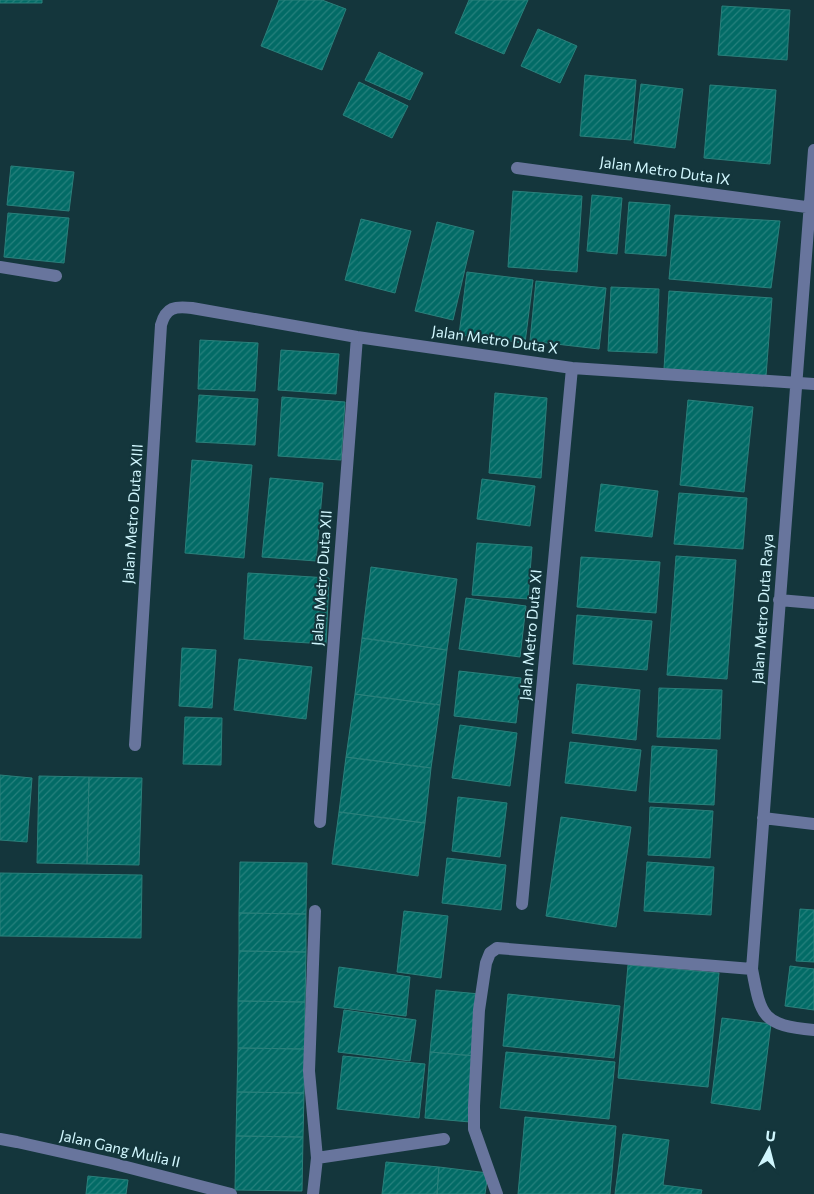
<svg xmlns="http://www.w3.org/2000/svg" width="814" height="1194" font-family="Commissioner,sans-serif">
<defs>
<pattern id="building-hatch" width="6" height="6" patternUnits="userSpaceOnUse" patternTransform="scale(1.25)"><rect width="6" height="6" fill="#026b66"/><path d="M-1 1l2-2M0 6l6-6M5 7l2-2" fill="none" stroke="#26817d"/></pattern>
</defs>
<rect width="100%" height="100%" fill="#14363c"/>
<path fill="url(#building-hatch)" stroke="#2a807b" d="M0 0H42V3H0Z
M279 0H322L346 9 322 70 261 46Z
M469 0H528L504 54 455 33Z
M722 6 790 10 787 60 718 55Z
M538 29 577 46 560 83 521 66Z
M379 52 423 73 410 100 365 80Z
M585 75 636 80 631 140 580 136Z
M359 82 408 106 392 138 343 115Z
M641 84 683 89 675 148 634 143Z
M710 85 776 90 770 164 704 158Z
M11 166 74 172 69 211 7 205Z
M513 191 582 196 577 272 508 267Z
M592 195 622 198 617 254 587 251Z
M629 202 670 205 666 256 625 253Z
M8 213 69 218 64 263 4 257Z
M675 215 780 221 771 288 669 279Z
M361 219 411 231 395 293 345 280Z
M437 222 474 231 453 320 415 311Z
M467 272 533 280 525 343 459 335Z
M536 281 606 288 599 349 530 341Z
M611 287 659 289 657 353 608 351Z
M669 291 772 298 766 376 664 369Z
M200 340 258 343 255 391 198 389Z
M281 350 339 354 336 394 278 390Z
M495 393 547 398 541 478 489 473Z
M199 395 258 399 255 445 196 442Z
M282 397 345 402 341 460 278 456Z
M688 400 753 407 744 492 680 485Z
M192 460 252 465 244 558 185 553Z
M270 478 323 483 316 561 262 557Z
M482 479 535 486 530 526 477 519Z
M601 484 658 491 652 537 595 531Z
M679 493 747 498 743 549 674 544Z
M477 543 532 547 528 599 472 595Z
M676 556 736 560 727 679 667 675Z
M581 557 660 562 656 613 577 607Z
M371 567 457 579 447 650 362 638Z
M248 573 329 578 326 644 244 639Z
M466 598 526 606 520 657 459 649Z
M577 615 652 621 647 670 573 664Z
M362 638 447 650 440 705 355 694Z
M182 648 216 650 212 708 179 706Z
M239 659 312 667 306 719 234 710Z
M459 671 521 678 516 723 454 716Z
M577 684 640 690 636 740 572 733Z
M659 688 722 690 720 739 657 737Z
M355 694 440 705 431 768 346 757Z
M185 717 222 718 221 765 183 764Z
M460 725 517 733 510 786 452 778Z
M570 742 641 750 636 791 565 783Z
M652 746 717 750 714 805 649 802Z
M346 757 431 768 425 823 339 812Z
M0 775 32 778 27 842 0 840Z
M39 776 89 777 87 864 37 863Z
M89 777 142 778 139 865 87 864Z
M458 797 507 803 500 857 452 851Z
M650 807 713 811 710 858 648 855Z
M339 812 425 823 418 876 332 864Z
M561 817 631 827 616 927 546 916Z
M447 858 506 865 501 910 442 903Z
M240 862 307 863 306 914 239 913Z
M647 862 714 867 711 915 644 911Z
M0 873 142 875 141 938 0 936Z
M800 909 814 910V962L796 961Z
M404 911 448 916 441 978 397 972Z
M239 913 306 914V952L239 951Z
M239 951 306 952 305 1002 238 1001Z
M628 965 719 973 708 1087 618 1078Z
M790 966 814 969V1010L785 1006Z
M339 967 410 977 406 1016 334 1007Z
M436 990 480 994 475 1056 430 1052Z
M508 994 620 1006 614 1058 503 1046Z
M238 1001 305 1002V1049L238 1048Z
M344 1010 416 1020 410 1061 338 1052Z
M722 1018 771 1024 760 1110 711 1103Z
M238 1048 305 1049 304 1093 237 1092Z
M430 1052 475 1056 470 1122 425 1118Z
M506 1052 615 1062 609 1119 500 1108Z
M343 1056 425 1064 419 1118 337 1109Z
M237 1092 304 1093 303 1137 236 1136Z
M525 1117 616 1126 610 1194H518Z
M623 1134 669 1140 663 1185 702 1190 701 1194H615Z
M236 1136 303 1137 302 1191 235 1190Z
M386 1162 439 1167 437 1194H382Z
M439 1167 488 1173 485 1194H437Z
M88 1176 128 1180 126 1194H86Z"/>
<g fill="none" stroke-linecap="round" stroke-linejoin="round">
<path stroke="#68759d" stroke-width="12" d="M814 150 752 969C761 1017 762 1025 814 1030
M517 168 814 208
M0 267 56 276
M779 600 814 603
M135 745 161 325C166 307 175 306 192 308L357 337 572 368 814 384
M763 818 814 824
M320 822 357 337
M522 904 572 368
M0 1139 17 1142 111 1163 231 1194
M317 1158 444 1139
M313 1194 317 1158 309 1071 315 911
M497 1194 474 1129V1106L479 1010 486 963 490 953 497 948 752 969"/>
</g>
<g text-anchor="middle" stroke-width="4.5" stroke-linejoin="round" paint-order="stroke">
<g font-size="15" fill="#d0f6fd" stroke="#14363c">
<text transform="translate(665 171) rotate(8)" y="5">Jalan Metro Duta IX</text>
<text transform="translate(495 340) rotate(8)" y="5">Jalan Metro Duta X</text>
<text transform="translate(133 514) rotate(-86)" y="5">Jalan Metro Duta XIII</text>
<text transform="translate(322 578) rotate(-86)" y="5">Jalan Metro Duta XII</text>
<text transform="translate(763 609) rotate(-86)" y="5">Jalan Metro Duta Raya</text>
<text transform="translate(531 635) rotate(-85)" y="5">Jalan Metro Duta XI</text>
<text transform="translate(120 1149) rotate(13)" y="5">Jalan Gang Mulia II</text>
</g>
</g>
<g transform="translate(769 1149) rotate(7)" stroke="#14363c" stroke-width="4" paint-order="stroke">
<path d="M0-4L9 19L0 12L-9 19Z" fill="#d0f6fd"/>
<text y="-8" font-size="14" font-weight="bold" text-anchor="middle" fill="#d0f6fd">U</text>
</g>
</svg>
